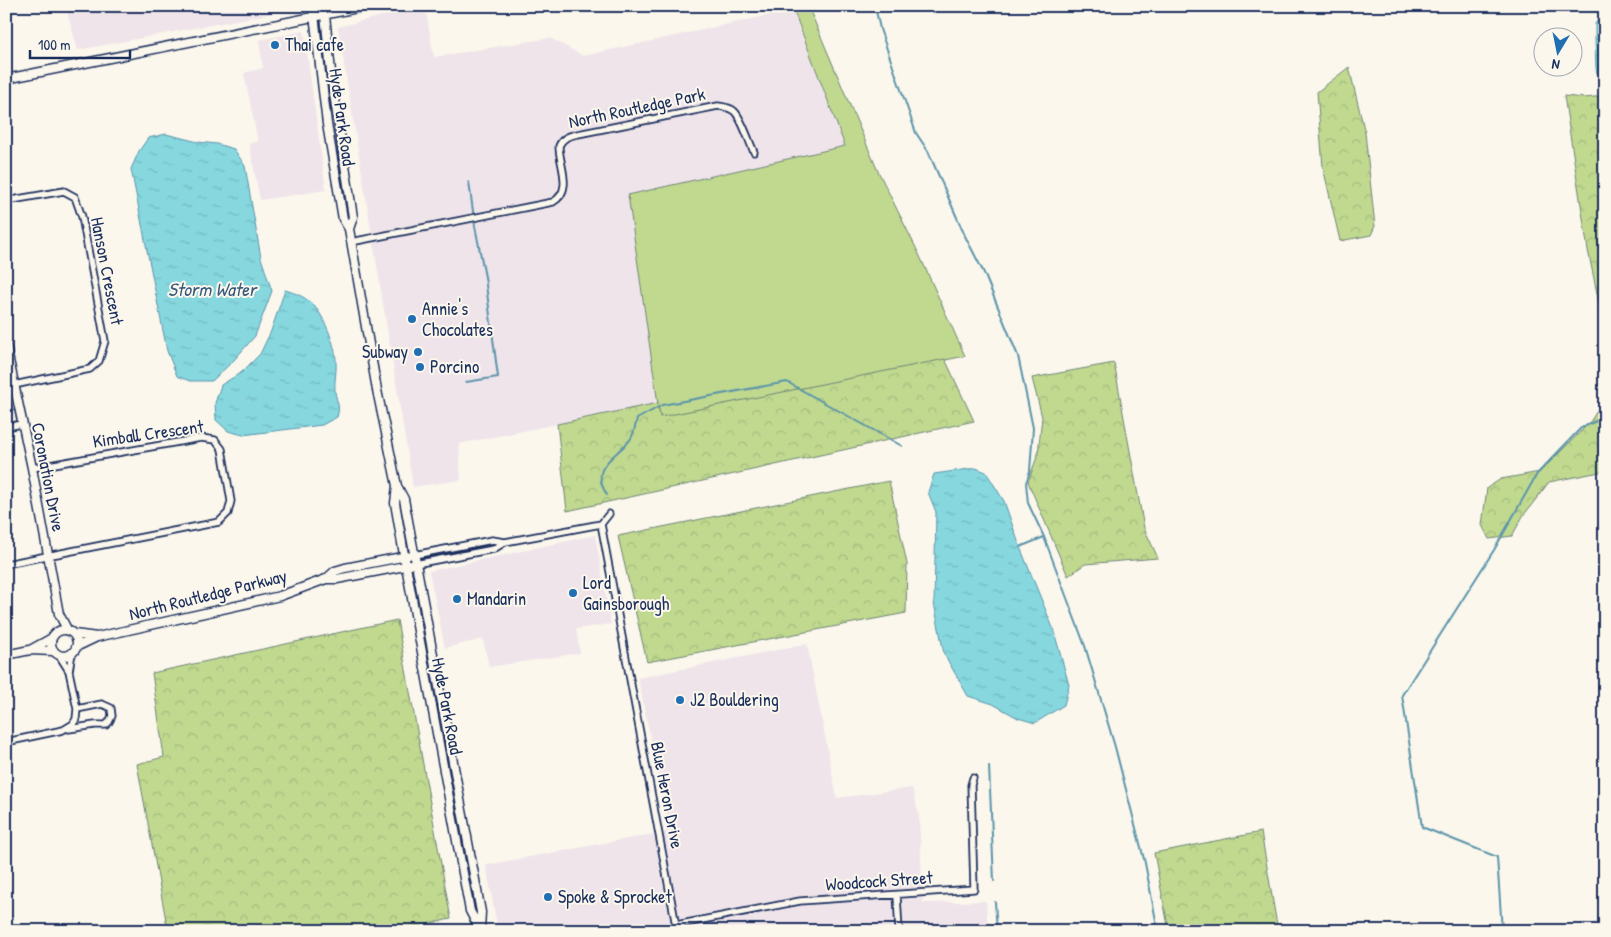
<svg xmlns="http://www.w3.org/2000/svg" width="1611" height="937" font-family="'Patrick Hand',sans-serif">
<defs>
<pattern id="forest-crowns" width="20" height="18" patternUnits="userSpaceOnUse" patternTransform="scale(1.25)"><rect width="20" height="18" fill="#c0d98f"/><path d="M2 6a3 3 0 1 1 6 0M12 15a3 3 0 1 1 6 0" fill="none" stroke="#a4bb7e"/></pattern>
<pattern id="water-ripples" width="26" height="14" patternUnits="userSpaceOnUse" patternTransform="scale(1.25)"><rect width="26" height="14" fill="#86d7de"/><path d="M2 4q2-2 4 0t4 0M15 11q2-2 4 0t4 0" fill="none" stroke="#73b9c1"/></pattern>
</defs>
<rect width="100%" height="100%" fill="#fbf7ec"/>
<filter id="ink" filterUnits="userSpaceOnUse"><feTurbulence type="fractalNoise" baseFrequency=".02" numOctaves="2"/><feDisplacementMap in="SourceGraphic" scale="10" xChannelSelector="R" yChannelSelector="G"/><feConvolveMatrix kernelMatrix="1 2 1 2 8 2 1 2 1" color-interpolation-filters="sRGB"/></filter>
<g filter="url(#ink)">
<path fill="#efe4ea" d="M76 6H298L295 9 78 50 66 8Z
M421 6H425L434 57 550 38 583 56 793 10 845 146 628 195 658 403 459 444 461 480 413 487 338 27Z
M304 31 326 190 260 200 249 143 258 142 244 73 263 68 259 40Z
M595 535 611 624 576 629 580 653 489 667 483 639 445 648 429 571Z
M807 644 837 798 912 788 919 815 923 903 986 901 988 931H498L486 865 670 831 638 678Z"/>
<path fill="#c0d98f" stroke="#6e8476" d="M792 6H808L877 169 918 252 965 356 660 418 628 195 845 146Z"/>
<path fill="url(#forest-crowns)" stroke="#6e8476" d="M1349 67 1365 133 1375 226 1371 235 1340 241 1323 167 1317 92Z
M1564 96 1584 98 1605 96V332L1588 250Z
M945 359 974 421 567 511 557 424 658 403 660 417Z
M1114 363 1144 528 1158 558 1085 564 1068 576 1028 482 1038 454 1042 417 1032 378Z
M1605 398V471L1549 482 1523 516 1512 536 1489 539 1482 525 1487 488 1501 479 1540 472 1590 422Z
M889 481 907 564 906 613 647 662 618 536Z
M397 620 451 919 393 931H168L137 764 164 757 152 673Z
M1261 832 1278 931H1169L1154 853Z"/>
<path fill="url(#water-ripples)" stroke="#5b94ab" d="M1597 21H1605V76C1602 75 1599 76 1597 73 1595 70 1595 31 1595 24Z
M166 134 198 142 217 144 234 149 245 166 261 258 272 291 255 336 234 360 212 381H190L177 376 167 351 131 169 139 151 148 138Z
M285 290C296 293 308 298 315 307 324 316 336 347 336 360 337 371 334 381 335 391 336 402 341 405 337 417L322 425 243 435 228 431 216 420 215 403 221 385 242 372 260 354 271 331Z
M976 468 986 472 1004 501 1020 547 1053 628 1069 685 1064 705 1035 723 1018 718 993 704 968 696 944 654 934 603 936 512 928 492 934 474Z"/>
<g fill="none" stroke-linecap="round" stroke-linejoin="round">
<path stroke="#5b94ab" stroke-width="2" d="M875 6 880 29 916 133 928 151 965 236 984 273 1018 356 1033 428 1030 471 1026 483 1028 503 1044 537 1085 646 1115 747 1145 863 1158 931
M466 382 498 377 485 277 475 226 469 182
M607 495C589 467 613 459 629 441 634 436 635 426 637 419L662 405 787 382 902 446
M1020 547 1044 537
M989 766 994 881
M995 902 997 931
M1502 931 1497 857 1422 827 1402 695 1494 550 1537 474 1581 428 1605 417"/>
<defs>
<path id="street" d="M6 201 64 191 75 197 82 217 105 341 99 361 90 369 14 385
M351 242 553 202C574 190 559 165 559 146 563 137 569 136 578 134L718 106C723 107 729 107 734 111 742 118 749 142 754 152
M6 427 22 424
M601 524 677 931
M601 524 609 514
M414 555 492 540 505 542
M6 564 219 522 228 513 231 501 222 449 215 440 201 438 32 468
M415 564 494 549 505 542 601 524
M59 655 69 671
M69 729 95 725H106L109 722 112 716 111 708 102 704 77 709
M6 742 63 730 73 724 76 719 77 709 69 671 72 653
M897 895 899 931
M676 925 800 901 974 889 971 785 973 778"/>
<path id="secondary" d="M313 6 327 124 343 219 349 229 377 390 397 486 404 499 481 912 480 929
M324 6 332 81 353 217 349 229
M6 79 367 6
M6 346 32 468 59 614 68 631
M397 486 395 503 406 566 470 911 479 928
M326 579H337L410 565
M51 643a13 13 0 1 1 26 0a13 13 0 1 1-26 0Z
M74 634 97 637
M76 647 97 637 280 596 326 579 335 571 345 568 407 556
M30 650 52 638
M6 655 30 650 53 651"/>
</defs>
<use href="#street" stroke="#1b2f5e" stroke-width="9"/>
<use href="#secondary" stroke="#1b2f5e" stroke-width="11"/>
<use href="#street" stroke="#fbf7ec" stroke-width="5.5"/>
<use href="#secondary" stroke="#fbf7ec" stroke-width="8"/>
</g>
</g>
<g fill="#1f6fb2" stroke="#fbf7ec" stroke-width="2">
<circle cx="275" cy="45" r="5"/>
<circle cx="412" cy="319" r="5"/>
<circle cx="418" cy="352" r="5"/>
<circle cx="420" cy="367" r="5"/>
<circle cx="573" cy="593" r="5"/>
<circle cx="457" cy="599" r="5"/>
<circle cx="680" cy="700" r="5"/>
<circle cx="548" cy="897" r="5"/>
</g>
<g text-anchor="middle" stroke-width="4" stroke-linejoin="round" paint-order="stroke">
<g font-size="18" fill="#1b2f5e" stroke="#fbf7ec" text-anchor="start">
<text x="285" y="51">Thai cafe</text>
<text x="422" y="315">Annie's<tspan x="422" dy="21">Chocolates</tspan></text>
<text x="408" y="358" text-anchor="end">Subway</text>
<text x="430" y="373">Porcino</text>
<text x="583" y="589">Lord<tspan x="583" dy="21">Gainsborough</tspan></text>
<text x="467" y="605">Mandarin</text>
<text x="690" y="706">J2 Bouldering</text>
<text x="558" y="903">Spoke &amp; Sprocket</text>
</g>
<g font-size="18" fill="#1b2f5e" stroke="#fbf7ec">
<text transform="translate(637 108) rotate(-12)" y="6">North Routledge Park</text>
<text transform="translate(342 117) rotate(82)" y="6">Hyde Park Road</text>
<text transform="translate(107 271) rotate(79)" y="6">Hanson Crescent</text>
<text transform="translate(148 434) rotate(-8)" y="6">Kimball Crescent</text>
<text transform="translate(48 477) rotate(79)" y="6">Coronation Drive</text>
<text transform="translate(208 595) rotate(-14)" y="6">North Routledge Parkway</text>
<text transform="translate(447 706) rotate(79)" y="6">Hyde Park Road</text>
<text transform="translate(667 795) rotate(79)" y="6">Blue Heron Drive</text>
<text transform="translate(879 881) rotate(-4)" y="6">Woodcock Street</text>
</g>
<g font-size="19" font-style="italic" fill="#36597e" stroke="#fbf7ec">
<text x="212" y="296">Storm Water</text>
</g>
</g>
<rect width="1611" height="937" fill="none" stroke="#fbf7ec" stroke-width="25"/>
<rect x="12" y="12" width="1586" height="912" fill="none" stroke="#1b2f5e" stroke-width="2" filter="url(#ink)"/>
<g transform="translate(1558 52) rotate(190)"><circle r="24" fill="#fbf7ec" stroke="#a1a7b3"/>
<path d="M0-4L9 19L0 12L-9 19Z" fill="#1f6fb2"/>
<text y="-8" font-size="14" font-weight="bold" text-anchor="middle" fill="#1b2f5e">N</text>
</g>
<path d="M30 50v8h100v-8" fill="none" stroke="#1b2f5e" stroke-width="2.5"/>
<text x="38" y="50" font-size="15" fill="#1b2f5e" stroke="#fbf7ec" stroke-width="4" paint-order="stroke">100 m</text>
</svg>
